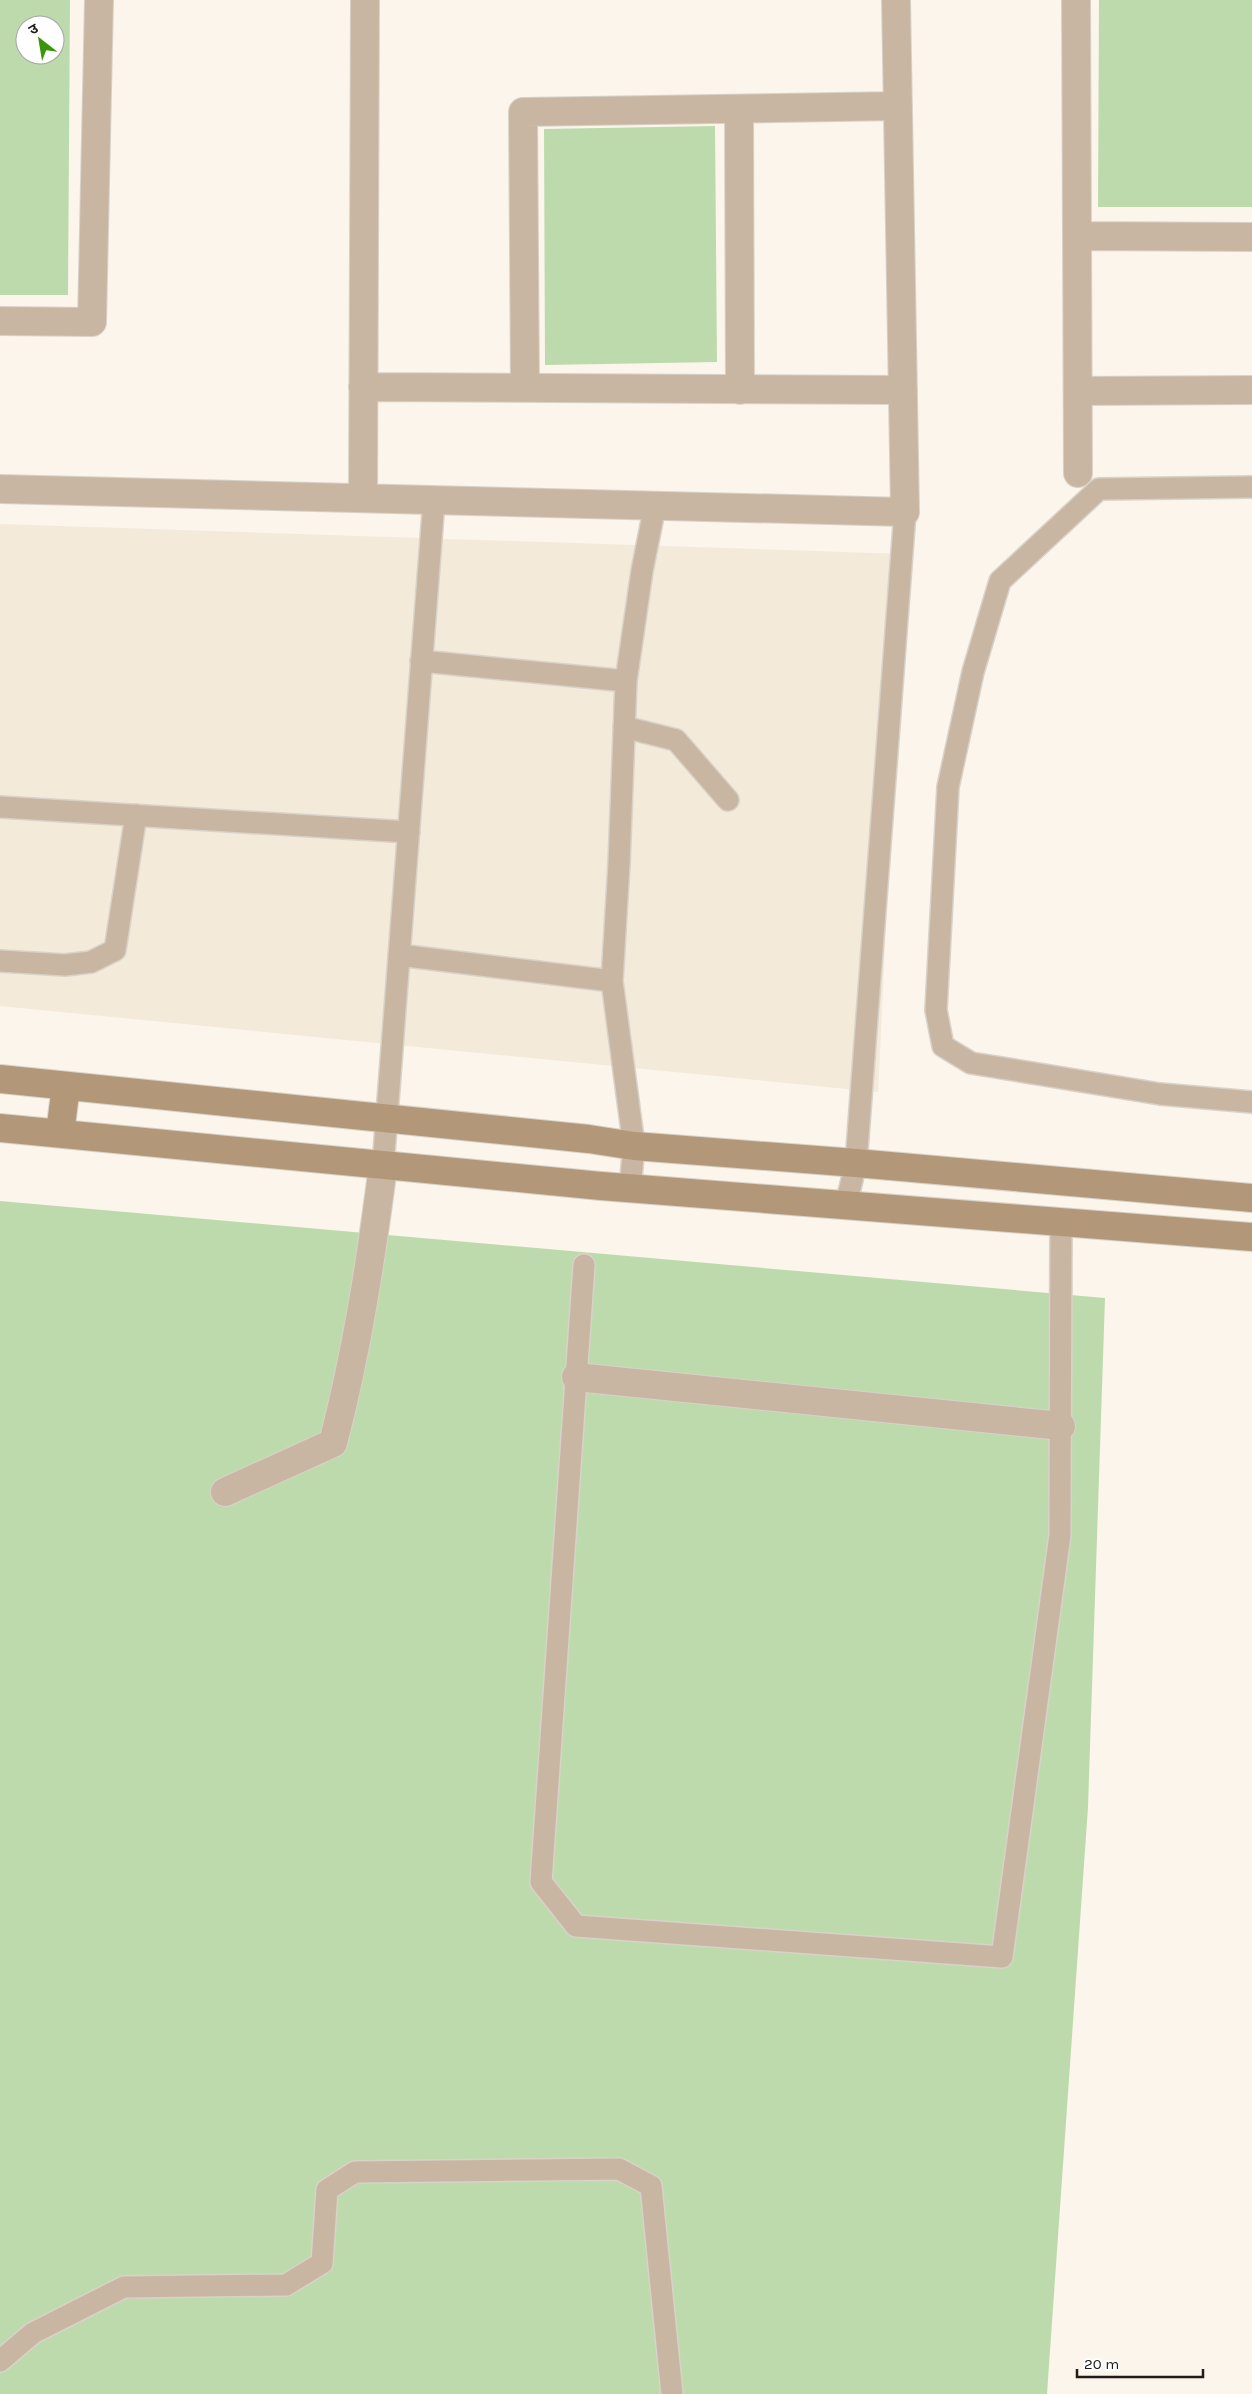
<svg xmlns="http://www.w3.org/2000/svg" width="1252" height="2394" font-family="Karla,'Noto Sans Devanagari',sans-serif">
<rect width="100%" height="100%" fill="#fbf5eb"/>
<path fill="#f4ead9" d="M0 524 904 554 878 1092 0 1006Z"/>
<path fill="#bddaad" fill-rule="evenodd" d="M0 0H70L68 295H0ZM25 25H55V55H25Z
M1099 0H1252V207H1098Z
M715 126 717 362 545 365 544 129Z
M0 1201 1105 1298 1088 1807 1047 2394H0Z"/>
<g fill="none" stroke-linecap="round" stroke-linejoin="round">
<defs>
<path id="lane" d="M1252 487 1099 489 1000 581 973 672 948 787 936 1010 943 1046 971 1063 1160 1094 1252 1102
M421 661 626 681 619 864 612 981 634 1146 630 1188
M626 681 642 571 655 506
M624 727 676 740 728 800
M0 807 409 832
M399 955 612 981
M0 961 65 965 91 962 115 950 136 815
M383 1166 434 500
M846 1205 856 1163 905 512
M584 1265 541 1882 576 1926 1002 1957 1060 1535 1061 1222
M0 2361 33 2333 124 2287 286 2285 322 2263 327 2190 355 2172 619 2169 651 2186 672 2394"/>
<path id="street" d="M1076 0 1078 473
M739 109 740 390
M1077 236 1252 237
M0 321 92 322 99 0
M363 387 903 390
M525 388 523 112 898 106
M1078 391 1252 390
M0 489 905 512 896 0
M363 498 365 0
M576 1377 1061 1426
M225 1492 333 1443C357 1351 371 1260 383 1166"/>
<path id="secondary" d="M0 1079 589 1139 634 1146 856 1163 1252 1198
M0 1128 601 1186 1252 1237
M60 1133 66 1086"/>
</defs>
<use href="#lane" stroke="#d8d2c9" stroke-width="24"/>
<use href="#street" stroke="#d8d2c9" stroke-width="30"/>
<use href="#secondary" stroke="#d8d2c9" stroke-width="30"/>
<use href="#lane" stroke="#c9b6a2" stroke-width="21"/>
<use href="#street" stroke="#c9b6a2" stroke-width="28"/>
<use href="#secondary" stroke="#b29779" stroke-width="28"/>
</g>
<g transform="translate(40 40) rotate(329)"><circle r="24" fill="#ffffff" stroke="#a5a4a3"/>
<path d="M0-4L9 19L0 12L-9 19Z" fill="#3a940c"/>
<text y="-8" font-size="14" font-weight="bold" text-anchor="middle" fill="#1e1b18">उ</text>
</g>
<path d="M1077 2369v8h126v-8" fill="none" stroke="#1e1b18" stroke-width="2.5"/>
<text x="1084" y="2369" font-size="15" fill="#1e1b18" stroke="#ffffff" stroke-width="4" paint-order="stroke">20 m</text>
</svg>
